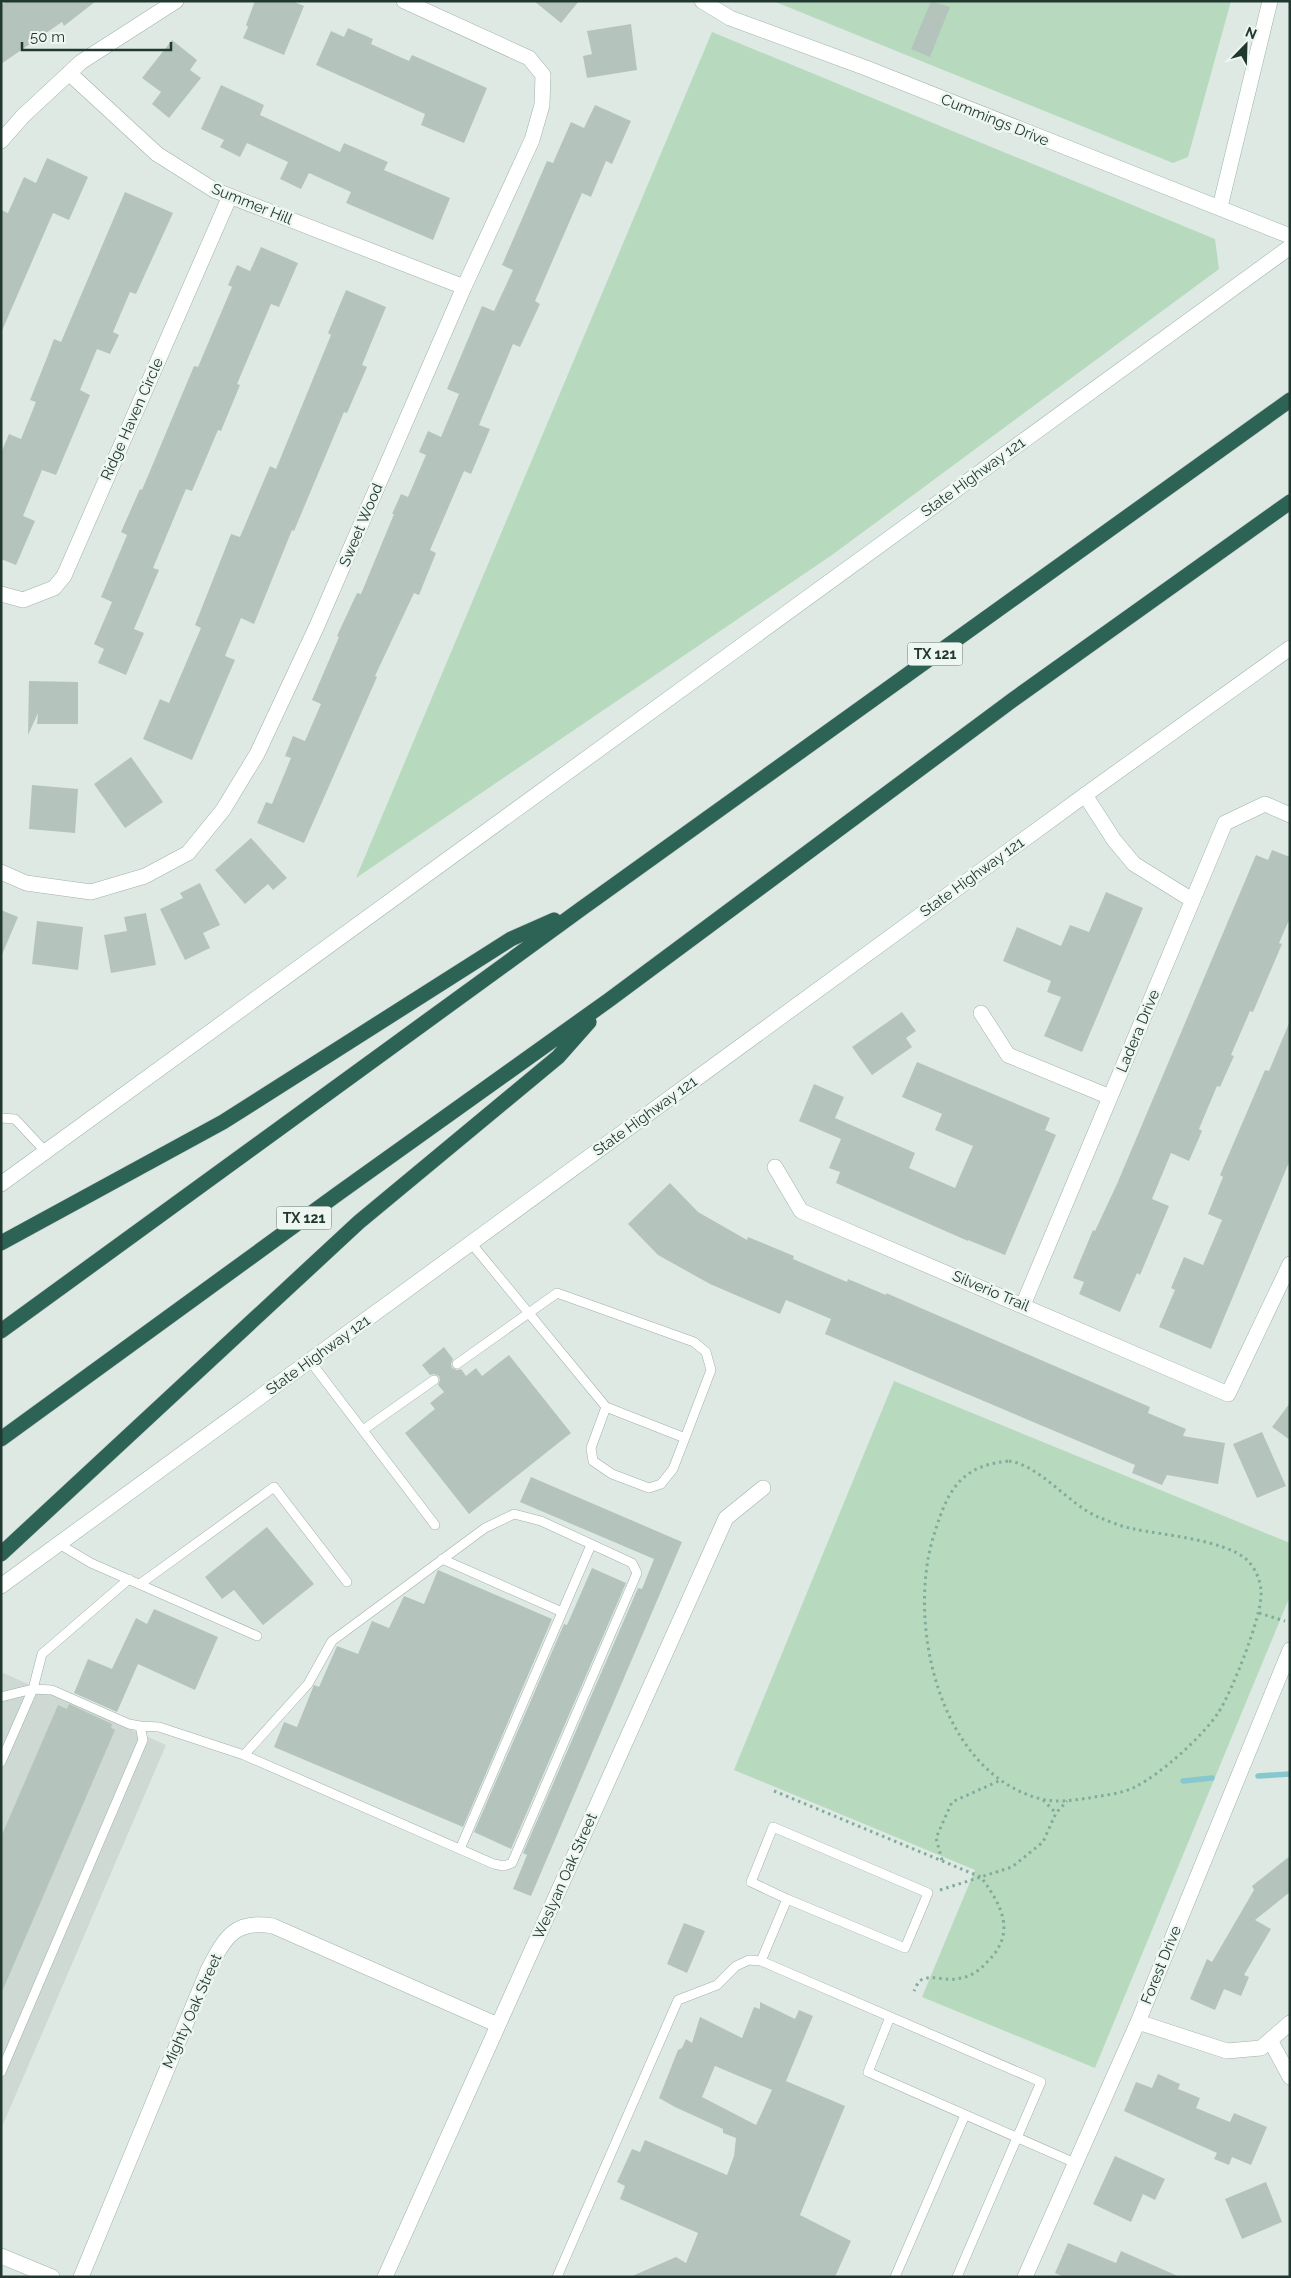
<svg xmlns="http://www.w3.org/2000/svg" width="1291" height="2278" font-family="Raleway,sans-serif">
<rect width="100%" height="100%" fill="#dee9e4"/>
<path fill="#cdd9d2" d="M1 1672 166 1745 1 2129Z"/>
<path fill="#b7dabe" d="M773 1H1231L1188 157 1173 163Z
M712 32 1215 239 1219 269 832 555 356 878Z
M894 1381 1290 1543V1596L1095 2068 922 1997 975 1870 734 1770Z"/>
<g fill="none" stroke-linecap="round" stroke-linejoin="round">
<path stroke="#87c7ce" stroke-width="5.5" d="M1258 1776 1290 1774
M1183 1781 1212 1778"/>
</g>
<path fill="#b4c4bc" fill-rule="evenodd" d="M7 1H96L64 26 62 22 1 64V5Z
M255 1H292L304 6 284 55 243 38 248 27 246 25Z
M534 1H579L561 23Z
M931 1 950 7 930 57 911 49Z
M631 24 637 70 587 78 583 56 592 54 587 31Z
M348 28 373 39 371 44 409 61 412 55 487 88 464 143 421 125 425 114 316 65 331 31 344 37Z
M172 40 197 60 190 70 201 78 169 118 152 104 161 92 142 78Z
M221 85 264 105 260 115 340 152 344 143 388 162 384 170 450 198 433 240 346 203 351 192 309 173 301 189 280 179 288 162 247 143 240 157 220 147 224 140 201 129Z
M595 105 631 121 612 164 606 161 591 197 582 193 535 301 540 304 520 347 513 344 479 425 490 429 471 474 464 471 430 550 436 553 419 595 414 593 375 676 377 677 304 843 257 823 266 802 272 804 291 758 285 756 293 736 305 741 321 704 312 700 339 637 337 636 357 593 361 594 394 514H392L401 494 408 497 426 455 419 452 428 431 441 437 459 394 447 389 482 306 494 311 513 270 502 265 547 161 553 163 571 122 584 128Z
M47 158 88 177 69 220 53 213 1 333V210L8 213 24 177 36 183Z
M125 192 173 213 136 294 130 292 113 332 119 335 110 354 97 349 80 390 90 395 56 475 42 470 23 516 35 521 16 565 1 559V453L9 434 21 439 36 402 30 400 48 355 54 339 61 342Z
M261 247 298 263 279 307 271 304 237 384 240 385 221 431 218 430 192 491 186 489 153 568 159 570 134 629 144 633 126 675 98 663 104 649 94 644 112 602 101 597 127 535 121 532 140 489 142 490 194 366 198 367 232 287 228 285 237 265 250 271Z
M346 290 386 307 362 365 367 367 347 413 344 412 294 531 292 530 254 624 241 618 225 656 235 660 192 760 143 739 160 699 169 703 201 628 195 625 231 534 240 537 270 466 276 469 331 335 328 333Z
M29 681 78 682V724H37L38 713 28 735Z
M131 757 163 802 125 828 94 784Z
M32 785 78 789 75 833 29 829Z
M251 838 287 878 273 890 268 884 245 904 215 870Z
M1272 850 1290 857V918L1279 943 1282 944 1253 1012 1250 1011 1231 1055 1234 1056 1220 1087 1217 1086 1199 1129 1202 1131 1189 1161 1171 1153 1152 1199 1169 1206 1140 1275 1137 1273 1120 1312 1079 1294 1084 1282 1073 1278 1093 1230 1095 1231 1117 1184 1256 855 1268 860Z
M200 883 220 925 203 933 210 948 185 960 160 909 183 898 180 893Z
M1106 892 1143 908 1082 1052 1044 1036 1061 997 1047 992 1051 981 1003 961 1017 927 1061 946 1070 925 1089 932Z
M1 910 18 917 1 957Z
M146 913 156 965 111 973 104 935 127 931 124 917Z
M37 921 83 927 78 970 32 964Z
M902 1012 916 1031 906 1038 912 1047 872 1075 852 1047Z
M1290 1021V1160L1211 1349 1159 1327 1175 1290 1171 1288 1184 1257 1203 1265 1222 1220 1208 1214 1223 1177 1220 1175 1265 1070 1269 1071Z
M917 1062 1050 1118 1045 1130 1056 1135 1005 1255 968 1240V1241L836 1183 840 1172 829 1168 841 1139 799 1121 814 1084 844 1097 835 1118 915 1153 909 1168 955 1188 973 1146 935 1130 942 1114 902 1097Z
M670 1183 698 1212 747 1240 748 1237 794 1256 793 1259 847 1282 848 1279 886 1295V1293L1150 1407 1148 1413 1186 1429 1183 1436 1225 1443 1218 1484 1167 1475 1162 1485 1132 1473 1135 1465 825 1334 831 1319 786 1300 780 1314 710 1284 658 1255 628 1224Z
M444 1347 453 1359 451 1364 452 1368 457 1370 461 1369 466 1376 476 1368 482 1376 509 1355 571 1433 469 1514 405 1433 435 1409 430 1403 444 1392 438 1385 440 1380 439 1376 434 1374 430 1375 422 1365Z
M1290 1403V1440L1272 1427Z
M1262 1432 1286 1486 1257 1498 1233 1444Z
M531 1477 682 1542 531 1896 513 1889 527 1855 523 1853 638 1588 642 1589 654 1559 520 1502Z
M267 1527 314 1584 263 1625 234 1590 222 1599 205 1577Z
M592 1568 626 1583 511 1849 474 1832 564 1624 567 1625Z
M438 1570 552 1619 463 1827 274 1747 284 1722 297 1727 314 1685 319 1687 337 1646 358 1654 372 1621 389 1628 404 1596 424 1604Z
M154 1609 218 1637 195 1690 138 1664 117 1712 74 1693 88 1659 112 1669 136 1618 147 1624Z
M69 1704 112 1724 111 1728 115 1730 1 1994V1837L58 1705 67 1709Z
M1290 1856V1892L1255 1920 1271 1929 1244 1975 1249 1977 1241 1996 1224 1989 1215 2010 1190 1999 1207 1959 1212 1962 1254 1890 1252 1886Z
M684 1923 705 1931 687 1973 667 1964Z
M760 2002 795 2019 799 2010 813 2016 786 2081 845 2106 800 2215 851 2241 835 2277H630L676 2257 686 2263 698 2233 620 2199 625 2186 617 2182 632 2149 640 2152 645 2140 727 2175 734 2156 736 2138 723 2133V2129L675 2107 659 2098 678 2050 682 2048 686 2039 692 2043 700 2017 742 2038 754 2007 760 2009ZM715 2066 772 2090 756 2125 702 2097Z
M1158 2074 1180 2084 1178 2089 1200 2098 1196 2108 1230 2122 1234 2113 1267 2127 1251 2165 1232 2157 1229 2165 1214 2159 1217 2153 1124 2111 1136 2082 1152 2088Z
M1115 2156 1165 2179 1155 2200 1143 2194 1131 2222 1093 2204Z
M1266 2182 1282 2222 1242 2239 1225 2199Z
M1068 2243 1116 2263 1121 2251 1180 2277H1064L1055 2273Z"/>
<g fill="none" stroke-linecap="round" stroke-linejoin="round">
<defs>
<path id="lane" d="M1 1118 15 1119 45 1151
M310 1361 435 1525
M457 1364 557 1293 694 1342 706 1352 711 1370 685 1438 606 1407 471 1243
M606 1407 591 1448 593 1461 612 1474 649 1488 661 1484 673 1469 685 1438
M363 1430 434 1380
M59 1544 91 1563 257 1636
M442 1559 562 1612
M140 1584 274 1487 347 1582
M1 1697 33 1689 52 1690 129 1724 140 1726 143 1740 1 2072
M140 1726 159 1727 244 1755 308 1684 332 1641 485 1528 514 1514 541 1521 632 1563 637 1573 512 1863 504 1866 494 1864 244 1755
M1 1762 33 1689 42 1654 129 1579
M460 1849 591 1545
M761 1961 787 1899 751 1882 773 1827 928 1893 905 1948 787 1899
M890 2017 868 2072 1075 2163
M557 2277 678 2000 717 1985 736 1966 749 1960 761 1961 775 1967 1041 2082 957 2277
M895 2277 965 2115"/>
<path id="street" d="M69 73 157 154 214 190 464 287
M1 141 23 116 81 62 176 1
M1 594 23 600 54 588 64 576 230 196
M1085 795 1114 840 1134 864 1192 900
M1 872 26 883 91 892 145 876 188 853 223 810 257 754 316 628 464 287 532 140 542 105 543 75 529 58 404 1
M981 1013 1008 1055 1110 1097
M775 1167 801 1211 1228 1394 1290 1264
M1023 1305 1225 823 1265 804 1290 815
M1138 2022 1227 2051 1261 2048 1290 2023
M1270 2040 1290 2077
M81 2277 208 1970C225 1938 234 1919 273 1926L498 2025
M385 2277 726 1518 763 1488
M1025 2277 1138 2022 1290 1650"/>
<path id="secondary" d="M702 1 730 18 866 68 1290 236
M1220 207 1270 1
M1 1184 1290 247
M1 1586 1085 795 1290 648
M1 2256 52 2277"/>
<path id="highway" d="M1 1243 223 1122 511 939 554 920
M1 1331 581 909 1290 400
M1 1439 339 1193 609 1000 1014 699 1290 502
M1 1554 359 1222 558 1057 589 1022"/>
</defs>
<use href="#lane" stroke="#a1b0aa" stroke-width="10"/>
<use href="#street" stroke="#a1b0aa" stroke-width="16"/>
<use href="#secondary" stroke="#9eb5ab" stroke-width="16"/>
<use href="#highway" stroke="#bcc3c1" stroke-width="16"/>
<path stroke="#7fac9b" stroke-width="3" stroke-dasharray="2.5 4" stroke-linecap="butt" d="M1009 1461C1041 1466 1067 1503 1098 1517 1109 1521 1122 1527 1134 1529 1163 1535 1224 1540 1246 1559 1255 1567 1261 1581 1261 1592 1263 1614 1231 1694 1218 1713 1203 1736 1161 1774 1135 1787 1121 1794 1104 1795 1089 1798 1073 1800 1057 1803 1041 1799 940 1773 907 1626 933 1538 939 1519 946 1495 960 1481 974 1467 990 1463 1009 1461Z
M1259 1613 1285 1621
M774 1791 981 1877C1002 1906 1017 1933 987 1962 980 1970 972 1976 961 1978 949 1982 934 1975 923 1979 918 1981 916 1987 914 1991
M1043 1800 1056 1813
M942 1860 936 1838 952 1802 1001 1780
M940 1890 1012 1867 1043 1842 1056 1813 1067 1801"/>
<use href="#lane" stroke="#fff" stroke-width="9"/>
<use href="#street" stroke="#fff" stroke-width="15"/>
<use href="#secondary" stroke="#fff" stroke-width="15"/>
<use href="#highway" stroke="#2d6355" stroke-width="15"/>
</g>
<g text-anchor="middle" stroke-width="5" stroke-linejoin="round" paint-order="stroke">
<g fill="#eef6f2" stroke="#5e716a" stroke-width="1">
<rect x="907.5" y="642.5" width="55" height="23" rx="4"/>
<rect x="276.5" y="1206.5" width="55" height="23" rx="4"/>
</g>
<g font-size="14" font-weight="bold" fill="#203830">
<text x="935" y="659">TX 121</text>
<text x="304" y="1223">TX 121</text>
</g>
<g font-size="15" fill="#203830" stroke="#eef6f2">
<text transform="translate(995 120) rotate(22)" y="5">Cummings Drive</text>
<text transform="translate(252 204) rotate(22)" y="5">Summer Hill</text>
<text transform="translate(132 419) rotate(-66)" y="5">Ridge Haven Circle</text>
<text transform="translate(973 477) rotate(-36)" y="5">State Highway 121</text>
<text transform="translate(361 525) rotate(-67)" y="5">Sweet Wood</text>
<text transform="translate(972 877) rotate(-36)" y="5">State Highway 121</text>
<text transform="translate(1138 1031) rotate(-67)" y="5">Ladera Drive</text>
<text transform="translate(645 1116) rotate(-36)" y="5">State Highway 121</text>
<text transform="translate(991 1291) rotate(23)" y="5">Silverio Trail</text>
<text transform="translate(318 1355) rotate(-36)" y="5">State Highway 121</text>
<text transform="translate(565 1876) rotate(-66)" y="5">Weslyan Oak Street</text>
<text transform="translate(1161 1965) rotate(-68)" y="5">Forest Drive</text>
<text transform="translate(192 2011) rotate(-66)" y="5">Mighty Oak Street</text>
</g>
</g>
<rect width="1291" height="2278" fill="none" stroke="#203830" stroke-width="5"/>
<g transform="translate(1246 45) rotate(23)" stroke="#eef6f2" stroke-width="4" paint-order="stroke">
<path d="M0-4L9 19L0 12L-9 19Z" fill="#203830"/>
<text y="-8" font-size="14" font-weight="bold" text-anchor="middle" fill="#203830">N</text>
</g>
<path d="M22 42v8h149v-8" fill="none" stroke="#203830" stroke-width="2.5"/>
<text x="30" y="42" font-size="15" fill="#203830" stroke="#eef6f2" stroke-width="4" paint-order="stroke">50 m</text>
</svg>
